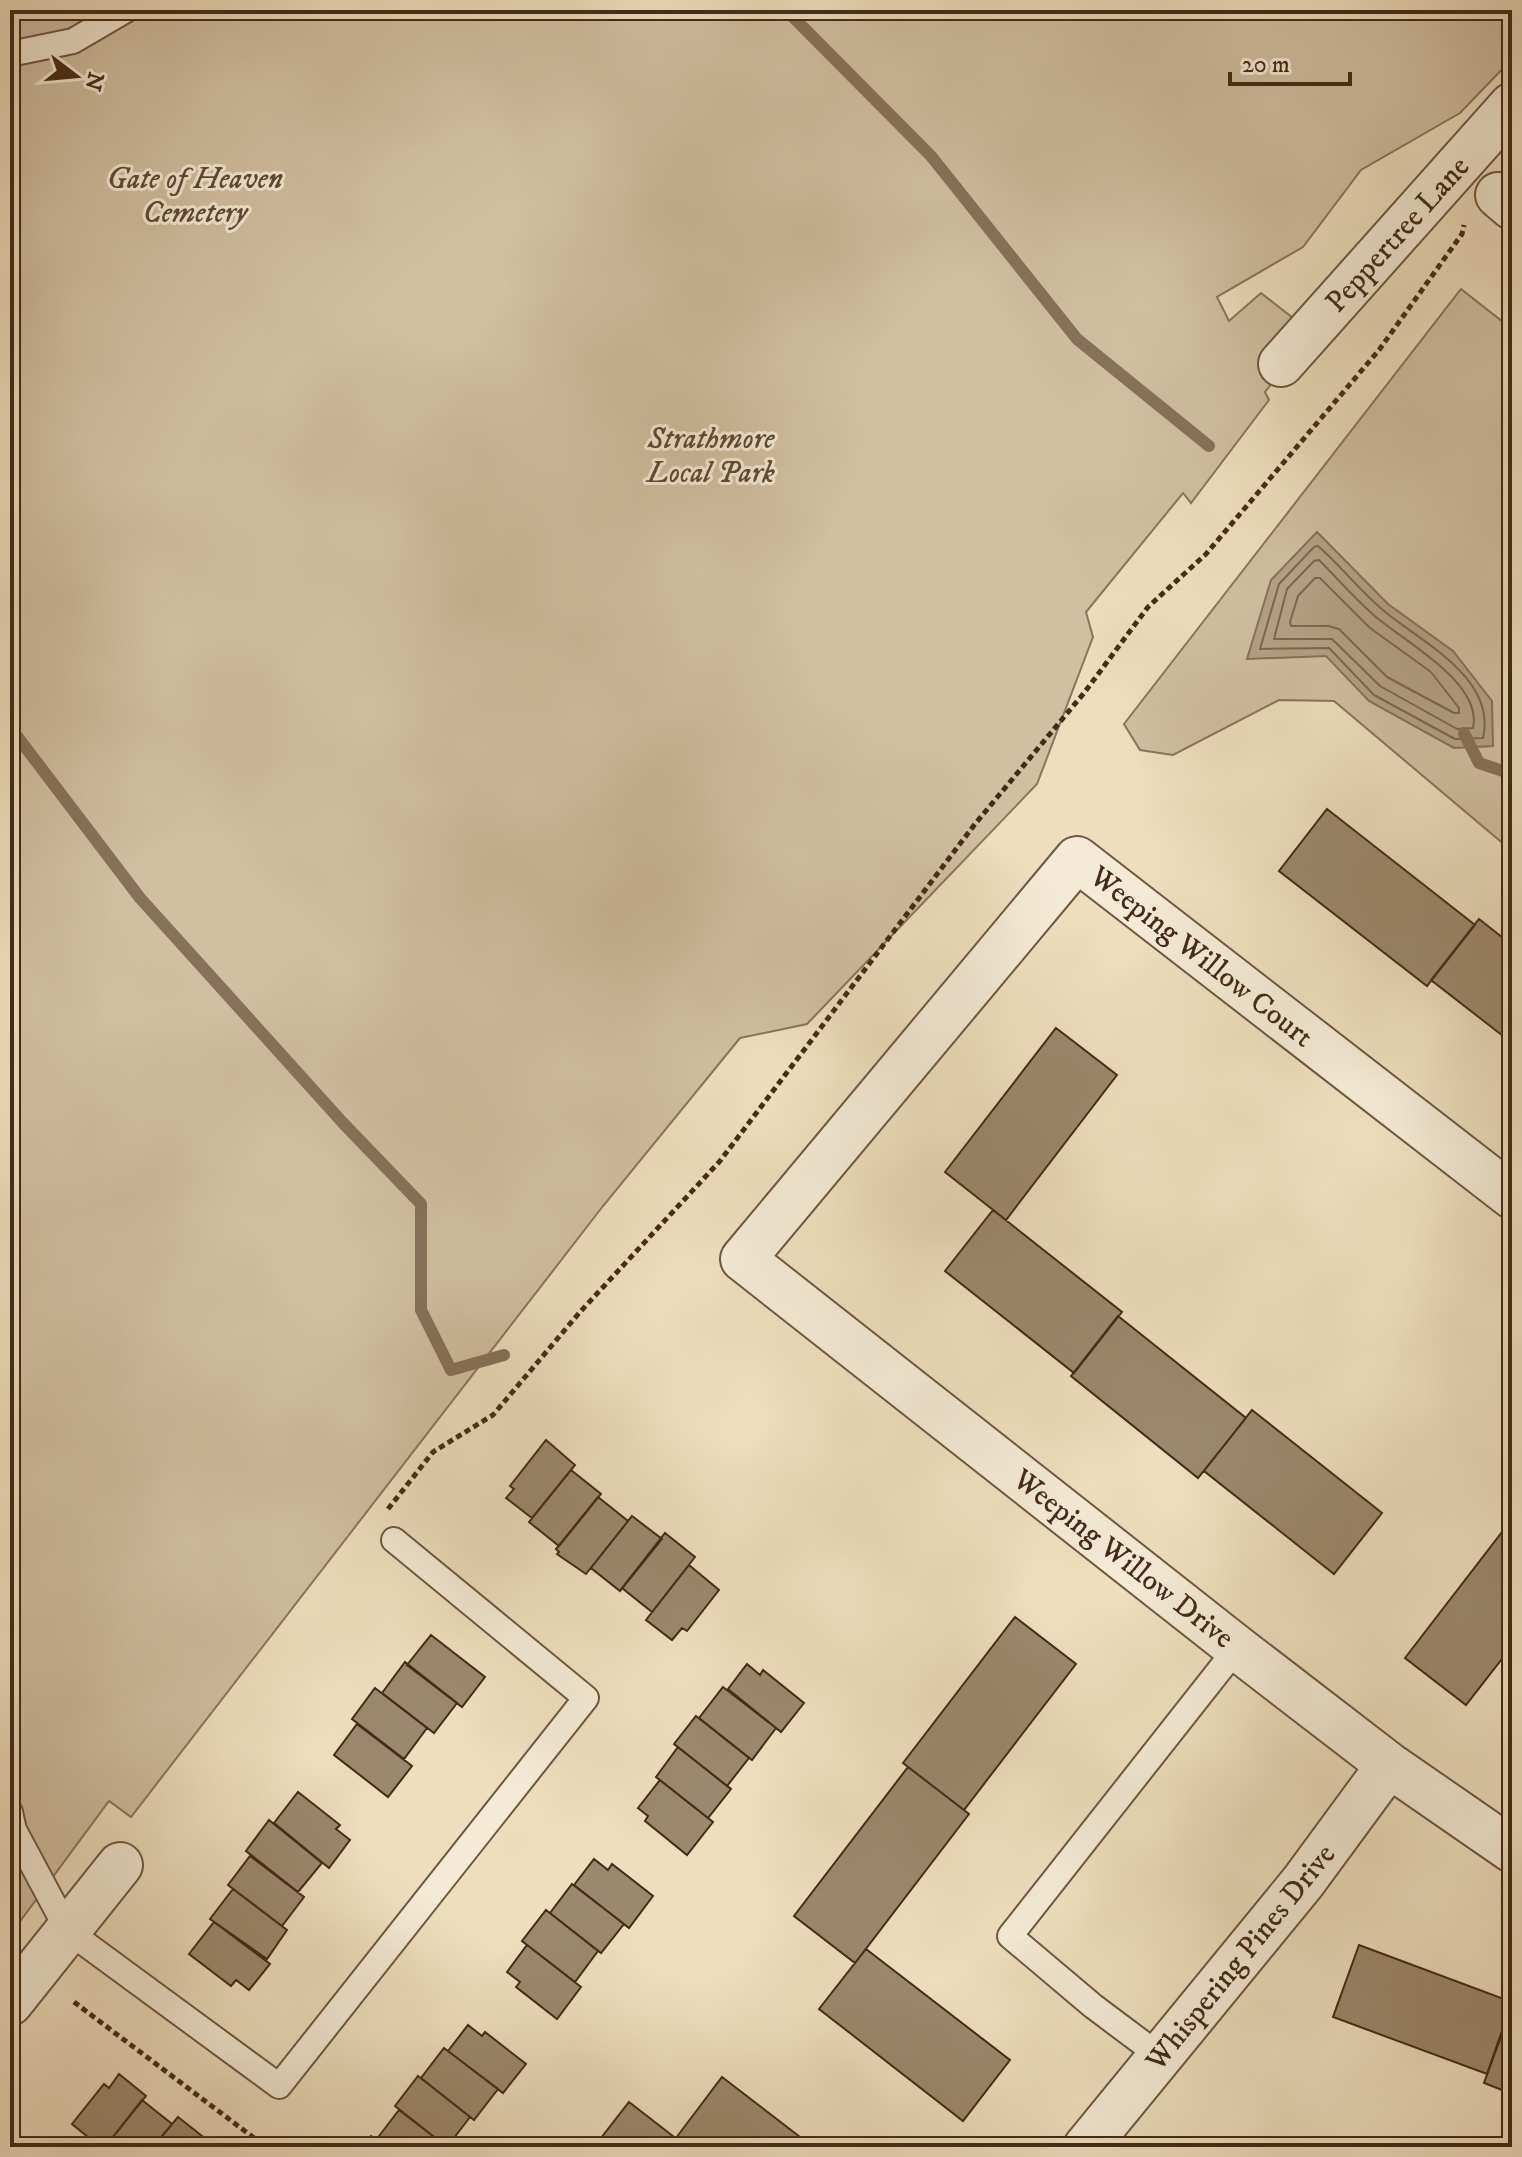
<svg xmlns="http://www.w3.org/2000/svg" width="1522" height="2157" font-family="'IM FELL DW Pica',serif">
<rect width="100%" height="100%" fill="#eedebe"/>
<filter id="stains"><feTurbulence type="fractalNoise" baseFrequency=".0025" numOctaves="4"/><feColorMatrix values="0 0 0 0 .2 0 0 0 0 .09 0 0 0 0 .02 0 0 0 .5 -.17"/></filter>
<radialGradient id="worn" r=".72"><stop offset=".6" stop-color="#630" stop-opacity="0"/><stop offset="1" stop-color="#630" stop-opacity=".3"/></radialGradient>
<path fill="#d1bfa2" stroke="#8a745d" stroke-width="2" d="M10 10H1512V59L1460 113 1361 170 1303 247 1217 297 1229 321 1261 293 1312 333 1265 392 1269 400 1191 503 1183 493 1086 612 1093 637 1037 784 807 1024 740 1038 603 1206 131 1817 109 1801 10 1935Z
M1461 289 1512 329V851L1334 701 1279 700 1173 755 1140 750 1124 724Z"/>
<path fill="#b4a186" stroke="#87715a" stroke-width="2" d="M1317 532 1388 604 1453 651 1492 701 1493 746 1454 748 1369 701 1326 656 1247 659 1271 580Z"/>
<g fill="none" stroke-linecap="round" stroke-linejoin="round">
<path stroke="#7c664f" stroke-width="2" d="M1318 546C1341 566 1360 591 1384 611 1421 642 1497 678 1483 738L1455 739 1374 695 1329 648 1260 649 1279 584 1314 547Z
M1319 560C1338 579 1356 600 1376 617 1405 642 1483 683 1473 728L1457 729 1380 686 1332 639H1274L1287 589 1314 561Z
M1315 578H1320L1370 628 1431 672 1459 708V713H1454L1387 677 1339 629 1328 626H1291L1290 622 1298 596Z"/>
<path stroke="#87715a" stroke-width="12" d="M786 10 931 156 1077 339 1209 446
M10 727 140 898 343 1123 421 1204V1310L451 1370 504 1355
M1464 733 1479 763 1512 774"/>
</g>
<path fill="#9c886e" stroke="#442a18" stroke-width="2" d="M1327 809 1475 925 1427 986 1279 871Z
M1479 919 1512 945V1043L1431 980Z
M1056 1028 1117 1075 1006 1220 945 1172Z
M993 1210 1122 1312 1074 1373 945 1271Z
M1118 1316 1246 1418 1198 1478 1071 1376Z
M1252 1410 1382 1513 1334 1574 1204 1471Z
M546 1440 575 1465 532 1518 506 1498 514 1489 510 1486Z
M571 1470 601 1494 559 1546 529 1522Z
M598 1497 628 1521 586 1574 557 1554 559 1552 556 1549Z
M632 1516 662 1539 620 1591 591 1568Z
M1512 1519V1646L1466 1705 1405 1658Z
M665 1533 695 1557 652 1612 622 1588Z
M689 1565 719 1590 687 1631 682 1628 672 1640 646 1620Z
M1015 1617 1076 1664 964 1810 903 1763Z
M431 1635 485 1677 462 1707 407 1665Z
M405 1662 457 1703 434 1733 382 1693Z
M747 1664 760 1675 763 1670 804 1703 781 1732 728 1689Z
M723 1687 776 1728 752 1760 699 1718Z
M375 1688 427 1728 404 1759 352 1719Z
M696 1716 749 1758 727 1786 674 1744Z
M357 1724 412 1766 388 1797 334 1755Z
M678 1747 731 1789 708 1818 656 1777Z
M908 1767 969 1814 855 1963 794 1916Z
M660 1780 713 1822 687 1855 645 1821 648 1816 638 1808Z
M298 1792 340 1825 336 1829 350 1840 329 1868 274 1823Z
M269 1820 322 1863 298 1892 246 1851Z
M250 1856 304 1897 282 1926 228 1885Z
M594 1859 608 1870 612 1864 653 1896 629 1928 574 1885Z
M572 1884 624 1924 601 1953 550 1913Z
M233 1889 287 1930 267 1959 210 1919Z
M546 1910 598 1951 575 1982 522 1941Z
M214 1922 270 1964 249 1990 236 1980 231 1986 189 1954Z
M527 1945 581 1987 557 2019 516 1987 520 1982 507 1972Z
M1359 1945 1512 2002 1487 2074 1333 2017Z
M866 1949 1010 2060 963 2121 819 2009Z
M1510 2012H1512V2094L1484 2083Z
M468 2025 482 2036 485 2032 526 2064 503 2093 448 2051Z
M444 2048 498 2089 474 2120 421 2078Z
M119 2074 146 2096 105 2147H100L72 2124 104 2084 109 2088Z
M418 2076 470 2117 447 2147 395 2106Z
M722 2077 813 2147H688L676 2138Z
M142 2100 172 2124 153 2147H105Z
M629 2102 687 2147H594Z
M399 2110 447 2147H384L376 2140Z
M178 2117 207 2140 202 2147H153Z
M371 2136 376 2140 384 2147H363Z"/>
<g fill="none" stroke-linecap="round" stroke-linejoin="round">
<defs>
<path id="lane" d="M10 54 73 41 126 10
M10 1812 14 1830 68 1931 279 2086 586 1698 394 1540
M1161 2057 1093 2006 1010 1936 1237 1648"/>
<path id="street" d="M1498 195 1512 207
M1281 364 1512 105
M1512 1196 1077 859 743 1259 1237 1648 1389 1765 1512 1850
M10 2003 120 1865
M1086 2147 1303 1882 1389 1765"/>
</defs>
<use href="#lane" stroke="#6e5742" stroke-width="28"/>
<use href="#street" stroke="#6e5742" stroke-width="48"/>
<path stroke="#442a18" stroke-width="5" stroke-dasharray="6 4" stroke-linecap="butt" d="M388 1509 433 1452 493 1415 580 1312 720 1161 975 824 1084 693 1148 607 1206 554 1379 350 1462 234 1464 225
M74 2002 266 2147"/>
<use href="#lane" stroke="#f4ead5" stroke-width="24"/>
<use href="#street" stroke="#f4ead5" stroke-width="44"/>
</g>
<g text-anchor="middle" stroke-width="6" stroke-linejoin="round" paint-order="stroke">
<g font-size="30" font-style="italic" fill="#604834" stroke="#f4ead5">
<text x="195" y="188">Gate of Heaven<tspan x="195" dy="34">Cemetery</tspan></text>
<text x="711" y="448">Strathmore<tspan x="711" dy="34">Local Park</tspan></text>
</g>
<g font-size="30" fill="#442a18" stroke="#f4ead5">
<text transform="translate(1397 234) rotate(-48)" y="10">Peppertree Lane</text>
<text transform="translate(1202 956) rotate(38)" y="10">Weeping Willow Court</text>
<text transform="translate(1124 1558) rotate(38)" y="10">Weeping Willow Drive</text>
<text transform="translate(1240 1957) rotate(-51)" y="10">Whispering Pines Drive</text>
</g>
</g>
<rect width="1522" height="2157" fill="none" stroke="#eedebe" stroke-width="40"/>
<rect x="12" y="12" width="1498" height="2133" fill="none" stroke="#442a18" stroke-width="4"/>
<rect x="20" y="20" width="1482" height="2117" fill="none" stroke="#442a18" stroke-width="2"/>
<g transform="translate(76 76) rotate(106)" stroke="#f4ead5" stroke-width="6" paint-order="stroke">
<path d="M0-6L14 30L0 20L-14 30Z" fill="#442a18"/>
<text y="-12" font-size="22" font-weight="bold" text-anchor="middle" fill="#442a18">N</text>
</g>
<path d="M1230 72v12h120v-12" fill="none" stroke="#442a18" stroke-width="4"/>
<text x="1242" y="72" font-size="24" fill="#442a18" stroke="#f4ead5" stroke-width="6" paint-order="stroke">20 m</text>
<rect width="100%" height="100%" filter="url(#stains)"/>
<rect width="100%" height="100%" fill="url(#worn)"/>
</svg>
